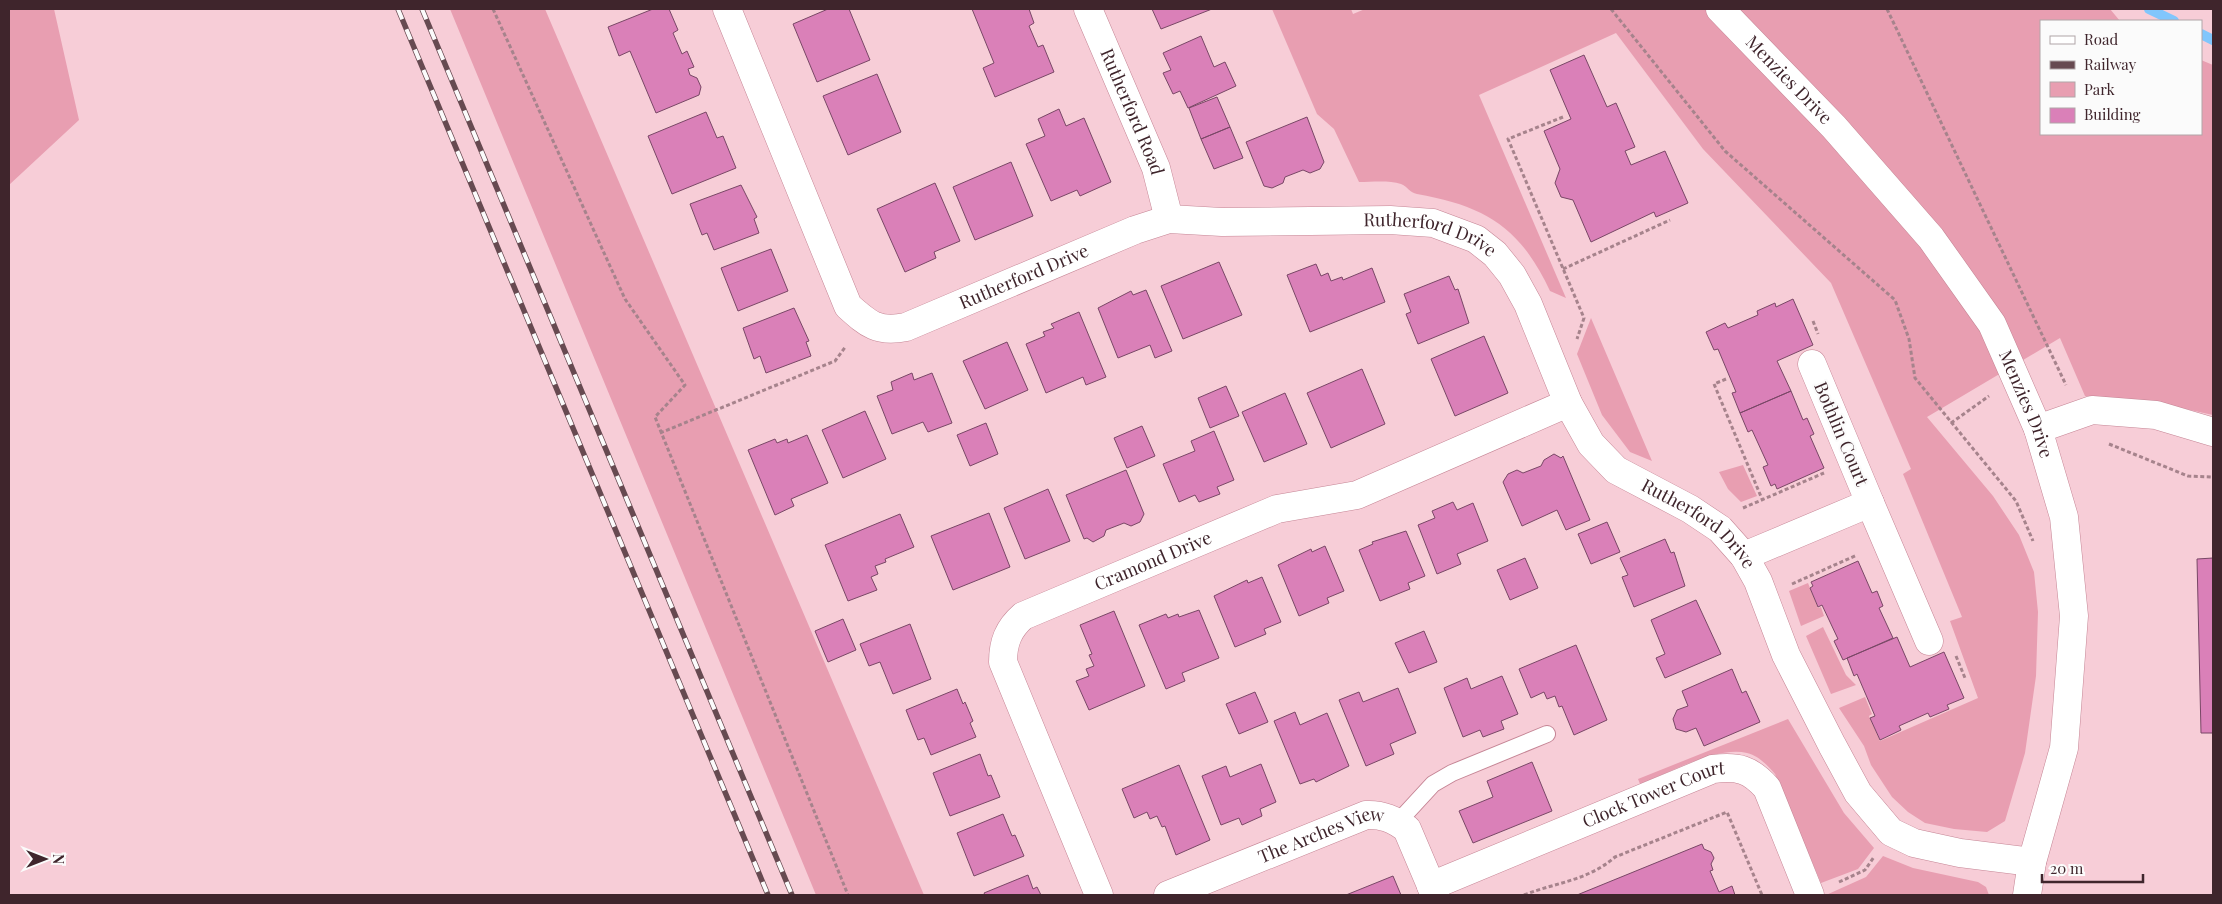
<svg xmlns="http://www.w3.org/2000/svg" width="2222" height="904" font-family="'Playfair Display',serif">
<rect width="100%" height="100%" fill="#f7cdd7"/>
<path fill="#e89eb1" d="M9 9H54L79 120 9 185Z
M450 9H545L924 895H816Z
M1272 9H1351L1353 14 1365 9H2110L2120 21H2041V134H2201V60L2213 65V415L2158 403 2085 396 2060 338 1927 417 1993 496 2019 535 2034 572 2038 612 2036 676 2025 753 2005 821 1987 832 1954 829 1925 823 1908 812 1892 797 1871 765 1864 746 1839 708 1865 697 1872 714 1869 716 1880 741 1978 698 1950 621 1962 617 1903 474 1911 469 1831 283 1703 149 1616 33 1479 95 1566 298 1550 291C1520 227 1485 206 1417 194 1410 193 1407 186 1401 184 1389 180 1372 182 1359 182L1334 129 1317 114Z
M1591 318 1652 461 1630 452 1602 415 1577 354Z
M1743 465 1757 496 1741 502 1728 489 1719 472Z
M1808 583 1818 608 1821 607 1824 616 1801 626 1789 591Z
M1823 627 1846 675 1856 685 1831 694 1806 636Z
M1788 719 1844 813 1874 848 1858 869 1821 883 1775 774C1767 765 1759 756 1747 753 1716 746 1669 773 1640 784L1638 779Z
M1883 856 1913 868 1978 882 1986 887 1989 895H1826L1866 877Z"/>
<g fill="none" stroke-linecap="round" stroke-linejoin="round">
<path stroke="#81c6fc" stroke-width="10" d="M2149 9 2174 21
M2201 34 2213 40"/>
</g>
<path fill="#da80b8" stroke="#794766" d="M653 9H669L678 30 673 33 682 54 687 51 694 67 688 69 690 75 697 78 701 87 699 95 656 113 630 51 619 56 608 27Z
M828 9H849L870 60 817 82 793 24Z
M972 9H1029L1034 23 1029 26 1038 47 1043 45 1054 72 995 97 983 68 994 63Z
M1152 9H1212L1161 29Z
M1201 36 1214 67 1225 62 1236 86 1188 108 1180 91 1173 94 1163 73 1171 70 1163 53Z
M1584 55 1607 107 1616 103 1635 147 1625 151 1631 165 1665 151 1688 203 1656 217 1654 212 1591 242 1573 200 1561 197 1555 183 1560 169 1544 131 1571 119 1550 70Z
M877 74 901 132 848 155 823 96Z
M1217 97 1230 127 1201 139 1189 108Z
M1059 109 1066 126 1084 118 1111 182 1080 196 1077 190 1051 201 1026 144 1045 136 1038 119Z
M706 112 717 138 723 136 736 168 672 194 648 136Z
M1307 117 1324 162 1320 169 1310 173 1303 170 1285 177 1283 183 1272 188 1264 186 1246 142Z
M1230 127 1243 158 1214 169 1201 139Z
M1011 162 1033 216 975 240 953 187Z
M935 183 960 241 934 252 936 258 905 272 877 209Z
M741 185 757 217 754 219 759 233 714 250 707 233 702 235 690 204Z
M771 249 788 291 738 311 721 268Z
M1219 262 1242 315 1183 339 1161 286Z
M1316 264 1321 276 1328 273 1331 281 1342 277 1343 280 1372 268 1385 302 1310 332 1287 275Z
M1449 276 1455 290 1458 289 1469 323 1418 344 1406 314 1411 312 1404 294Z
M1146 290 1172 351 1155 358 1150 345 1118 358 1098 308 1131 291 1133 295Z
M1793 299 1813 345 1777 361 1791 391 1740 413 1732 393 1736 392 1718 349 1714 350 1706 332 1725 323 1728 328 1758 315 1757 311 1775 303 1776 307Z
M794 308 809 341 806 342 811 356 766 373 760 356 754 359 743 328Z
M1079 312 1106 377 1086 385 1083 377 1046 393 1026 344 1045 336 1043 332 1054 328 1051 324Z
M1484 336 1508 393 1455 416 1431 359Z
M1007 342 1028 390 985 409 963 361Z
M1362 369 1385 424 1331 448 1307 393Z
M912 373 914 380 932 373 952 423 928 432 923 422 892 434 877 396 893 390 891 382Z
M1226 386 1239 416 1210 428 1198 398Z
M1791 391 1803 420 1807 418 1814 434 1810 436 1824 468 1777 489 1775 484 1771 486 1763 467 1768 465 1752 430 1748 432 1740 413Z
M1285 393 1307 444 1264 462 1242 412Z
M865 411 886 459 843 478 822 430Z
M986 423 998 454 970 466 957 435Z
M1142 426 1155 456 1127 468 1114 438Z
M1214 431 1234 480 1217 487 1220 494 1199 502 1195 495 1179 502 1163 464 1195 451 1191 441Z
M807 435 828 483 791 499 794 506 775 515 748 450 775 439 777 443 787 439 788 443Z
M1554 454 1561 458 1563 456 1590 520 1566 530 1557 510 1522 526 1503 482 1508 474 1517 470 1523 473 1541 466 1544 460Z
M1126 470 1144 514 1140 522 1131 526 1124 523 1106 530 1104 536 1093 542 1087 538 1084 539 1066 495Z
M1048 489 1070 541 1025 559 1004 508Z
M1453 502 1457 510 1473 503 1488 541 1457 554 1461 564 1437 574 1418 525 1435 518 1432 511Z
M989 513 1010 567 953 590 931 536Z
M900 514 914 547 885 559 886 562 875 566 878 574 871 577 877 590 848 601 825 545Z
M1607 522 1620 552 1591 564 1578 534Z
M1406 531 1425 576 1408 583 1410 589 1380 601 1359 550 1373 544 1372 542Z
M1665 539 1671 553 1674 552 1685 586 1634 607 1622 577 1628 575 1620 558Z
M1325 546 1344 591 1327 598 1329 603 1299 616 1278 565 1311 549 1312 552Z
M1525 558 1538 588 1510 600 1497 570Z
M2213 558V733H2201L2197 559Z
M1858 561 1872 593 1877 591 1883 606 1879 608 1893 638 1843 660 1834 641 1838 639 1822 605 1818 607 1810 588 1813 586 1811 582Z
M1262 577 1281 622 1264 629 1266 634 1235 647 1214 596 1247 580 1248 583Z
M1696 600 1721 654 1665 678 1656 658 1665 654 1651 620Z
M1199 610 1219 658 1182 673 1185 681 1166 689 1139 625 1166 614 1168 618 1178 614 1179 617Z
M1114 611 1145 686 1089 710 1076 681 1089 676 1086 669 1094 666 1089 655 1092 654 1080 625Z
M843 619 856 650 828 662 815 631Z
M910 624 931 679 893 694 880 662 869 666 860 644Z
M1424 631 1437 662 1409 673 1395 643Z
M1897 637 1910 667 1944 652 1964 698 1947 705 1949 709 1930 717 1928 713 1899 726 1901 730 1880 740 1870 718 1875 716 1857 674 1854 676 1847 658Z
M1576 645 1607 720 1574 735 1562 706 1559 707 1555 696 1547 699 1544 692 1531 698 1519 669Z
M1732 669 1742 693 1746 691 1760 722 1704 746 1696 728 1686 732 1676 729 1673 719 1677 710 1688 706 1682 691Z
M1502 676 1518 714 1501 721 1504 729 1483 737 1480 730 1463 737 1444 688 1467 678 1471 689Z
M1398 688 1416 733 1390 744 1394 754 1366 766 1339 700 1359 692 1363 702Z
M957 689 963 704 965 702 973 721 970 723 976 737 931 755 924 738 918 740 906 710Z
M1255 692 1268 722 1239 734 1226 704Z
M1295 712 1300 725 1327 713 1349 766 1316 782 1314 779 1300 784 1274 721Z
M980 754 988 776 991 775 1000 797 950 816 933 773Z
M1532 762 1552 811 1473 843 1459 811 1493 797 1487 781Z
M1261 764 1276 802 1260 809 1262 816 1242 825 1239 818 1221 825 1202 776 1226 766 1230 777Z
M1179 765 1210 840 1176 855 1165 826 1162 827 1157 816 1150 819 1147 812 1134 818 1122 789Z
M1003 814 1012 836 1015 835 1024 856 974 876 957 833Z
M1702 844 1704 849 1711 852 1714 858 1711 864 1713 870 1710 871 1719 892 1732 886 1735 895H1577Z
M1028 875 1033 889 1037 887 1041 895H985L984 893Z
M1393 876 1401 895H1346Z"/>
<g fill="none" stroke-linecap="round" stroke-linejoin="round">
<defs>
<path id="lane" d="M1398 822 1433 784 1452 773 1547 734"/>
<g id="street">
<path id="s1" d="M727 9 848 306C868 324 878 333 906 327L1135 230 1169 219 1222 222 1390 220 1433 223 1476 239 1495 254 1512 275 1528 304 1568 403 1591 444 1616 470 1690 509 1720 529 1744 556 1758 581 1786 655 1832 745 1858 793 1891 832 1914 843 1960 853 2032 862"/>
<path id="s2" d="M1088 9 1156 168 1169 219"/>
<path d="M2038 429 2092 410 2156 415 2213 432"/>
<path d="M1870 503 1929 641"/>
<path d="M1744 556 1870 503 1812 364"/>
<path id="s3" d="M1431 886 1713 769C1738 766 1750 769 1767 788L1810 895"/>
<path id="s4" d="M1099 895 1003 662C1003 643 1008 629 1023 616L1277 509 1357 495 1568 403"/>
<path id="s5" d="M1168 895 1366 815C1382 814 1394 819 1407 829L1435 895"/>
</g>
<g id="secondary">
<path id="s6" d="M1720 9 1834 127 1931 238 1992 324 2038 429 2064 517 2074 616 2064 748 2032 862 2027 895"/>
</g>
</defs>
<use href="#lane" stroke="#c58595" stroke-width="18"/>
<use href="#street" stroke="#c58595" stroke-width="29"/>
<use href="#secondary" stroke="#c58595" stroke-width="29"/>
<path stroke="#a6838c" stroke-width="3" stroke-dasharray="4 2.5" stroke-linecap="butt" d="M493 9 625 299 685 385 655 417 848 895
M1611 9 1725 151 1895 300 1909 339 1915 378 2016 501 2033 541
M1887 9 2066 385
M1563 117 1508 139 1584 318 1577 339
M1563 269 1670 220
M1813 321 1818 334
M1726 379 1714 384 1762 499
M1951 423 1989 396
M660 433 835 361 846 346
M2109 444 2188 476 2213 477
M1743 508 1824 473
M1792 584 1857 555
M1956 656 1965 678
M1839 882 1865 870 1874 857
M1524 895C1557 882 1587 881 1615 857L1727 812 1762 895"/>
<use href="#lane" stroke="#fff" stroke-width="16"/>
<use href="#street" stroke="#fff" stroke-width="28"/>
<use href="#secondary" stroke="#fff" stroke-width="28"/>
<defs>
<path id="rail" d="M398 9 768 895
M422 9 792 895"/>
</defs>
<use href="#rail" stroke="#674a51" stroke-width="5.5"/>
<use href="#rail" stroke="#fbfbfb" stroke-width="4" stroke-dasharray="11" stroke-linecap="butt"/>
</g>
<g text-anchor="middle" stroke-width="4.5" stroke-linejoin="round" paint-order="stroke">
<g font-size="18" fill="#3f252c" stroke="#fbfbfb">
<text dy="6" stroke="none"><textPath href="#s6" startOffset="99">Menzies Drive</textPath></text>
<text dy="6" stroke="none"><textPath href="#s2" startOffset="112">Rutherford Road</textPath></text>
<text dy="6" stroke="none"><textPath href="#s1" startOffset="934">Rutherford Drive</textPath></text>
<text dy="6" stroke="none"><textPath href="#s1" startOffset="514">Rutherford Drive</textPath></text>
<text dy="6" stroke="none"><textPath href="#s6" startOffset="504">Menzies Drive</textPath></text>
<text transform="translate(1841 434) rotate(67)" y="6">Bothlin Court</text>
<text dy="6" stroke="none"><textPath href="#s1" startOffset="1354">Rutherford Drive</textPath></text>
<text dy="6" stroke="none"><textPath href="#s4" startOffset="445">Cramond Drive</textPath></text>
<text dy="6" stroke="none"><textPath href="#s3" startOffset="241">Clock Tower Court</textPath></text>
<text dy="6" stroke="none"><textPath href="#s5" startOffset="165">The Arches View</textPath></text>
</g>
</g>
<rect width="2222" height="904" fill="none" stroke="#3f252c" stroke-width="20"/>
<rect x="2040" y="20" width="162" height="115" fill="#fbfbfb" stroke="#b0a5a8"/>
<rect x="2050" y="36" width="25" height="8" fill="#ffffff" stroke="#b0a5a8"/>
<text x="2084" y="45" font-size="15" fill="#3f252c">Road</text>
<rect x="2050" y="61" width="25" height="8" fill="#674a51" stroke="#b0a5a8"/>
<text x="2084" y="70" font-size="15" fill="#3f252c">Railway</text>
<rect x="2050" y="82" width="25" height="15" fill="#e89eb1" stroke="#b0a5a8"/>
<text x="2084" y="95" font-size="15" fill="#3f252c">Park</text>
<rect x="2050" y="108" width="25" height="15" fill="#da80b8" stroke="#b0a5a8"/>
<text x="2084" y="120" font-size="15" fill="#3f252c">Building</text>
<g transform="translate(45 859) rotate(90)" stroke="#fbfbfb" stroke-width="4" paint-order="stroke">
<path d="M0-4L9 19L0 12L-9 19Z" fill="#3f252c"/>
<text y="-8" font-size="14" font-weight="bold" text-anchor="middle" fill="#3f252c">N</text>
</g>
<path d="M2042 874v8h101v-8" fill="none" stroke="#3f252c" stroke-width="2.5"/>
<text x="2050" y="874" font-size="15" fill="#3f252c" stroke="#fbfbfb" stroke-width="4" paint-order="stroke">20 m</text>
</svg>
